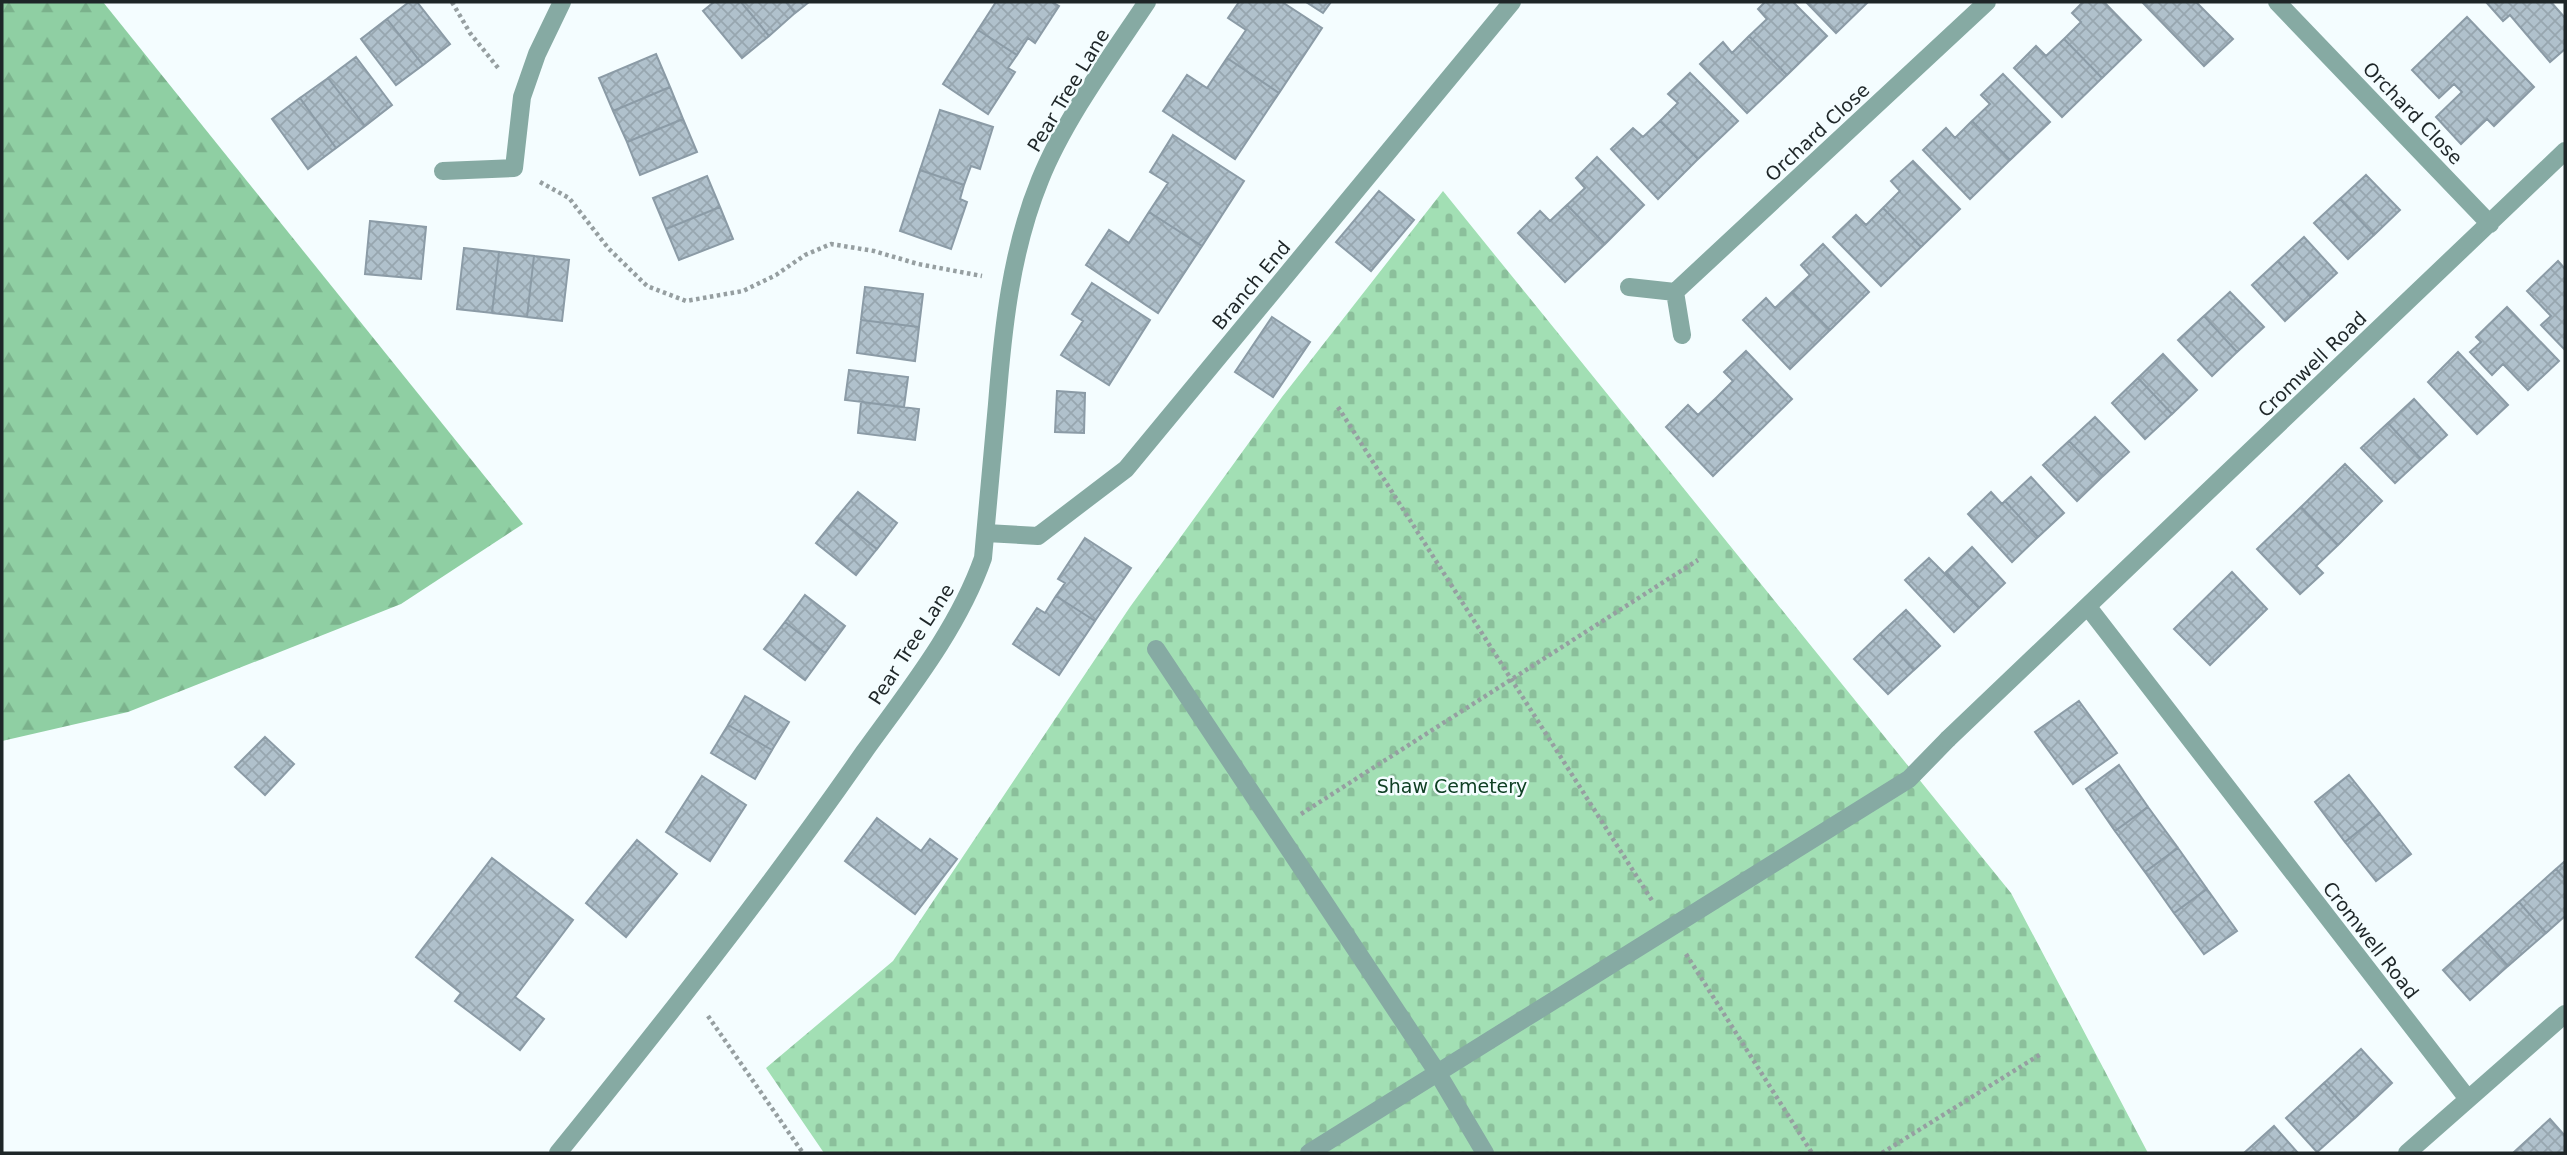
<svg xmlns="http://www.w3.org/2000/svg" width="2567" height="1155" font-family="'DejaVu Sans',sans-serif">
<defs>
<pattern id="forest-firs" width="22" height="20" patternUnits="userSpaceOnUse" patternTransform="scale(1.75)"><rect width="22" height="20" fill="#8fcfa3"/><path d="M5 1l3.5 6h-7zM16 11l3.5 6h-7z" fill="#7bb28c"/></pattern>
<pattern id="cemetery-stones" width="16" height="16" patternUnits="userSpaceOnUse" patternTransform="scale(1.75)"><rect width="16" height="16" fill="#a2dfb4"/><path d="M2 7V4a2 2 0 0 1 4 0v3zM10 15v-3a2 2 0 0 1 4 0v3z" fill="#8bbf9b"/></pattern>
<pattern id="building-cross-hatch" width="8" height="8" patternUnits="userSpaceOnUse" patternTransform="scale(1.75)"><rect width="8" height="8" fill="#b0c1cc"/><path d="M0 0l8 8M0 8l8-8" fill="none" stroke="#97a6af"/></pattern>
</defs>
<rect width="100%" height="100%" fill="#f4fdff"/>
<path fill="url(#forest-firs)" d="M2 2H103L523 524 401 604 128 712 2 741Z"/>
<path fill="url(#cemetery-stones)" d="M1443 191 2011 893 2148 1153H824L766 1068 893 961 1130 607 1282 397Z"/>
<path fill="url(#building-cross-hatch)" stroke="#8b9ba6" stroke-width="2" d="M409 2H417L450 44 423 65 387 19Z
M714 2H741L769 36 742 58 703 11Z
M741 2H786L795 13 769 36Z
M786 2H809L795 13Z
M996 2H1052L1059 6 1035 43 1028 38 1017 55 978 30Z
M1239 2H1282L1322 28 1279 93 1227 58 1246 30 1228 18Z
M1306 2H1331L1323 13Z
M1765 2H1793L1827 36 1787 75 1749 36 1767 19 1758 9Z
M1806 2H1868L1836 33Z
M2083 2H2104L2141 40 2102 78 2064 39 2081 22 2072 13Z
M2142 2H2196L2233 39 2204 66Z
M2486 2H2551L2565 18V49L2550 62 2510 15 2503 21Z
M2467 17 2534 87 2494 126 2487 119 2461 144 2436 117 2462 92 2454 84 2439 98 2412 70Z
M387 19 423 65 396 85 361 39Z
M978 30 1017 55 1008 68 1015 72 988 114 943 84Z
M1749 36 1787 75 1747 113 1700 64 1723 42 1732 53Z
M2064 39 2102 78 2062 117 2014 68 2036 46 2046 56Z
M656 54 670 87 613 111 599 78Z
M356 57 392 105 365 126 328 78Z
M1227 58 1279 93 1235 159 1163 111 1187 75 1207 88Z
M1690 73 1738 121 1698 159 1660 121 1678 103 1668 94Z
M2003 74 2050 122 2010 160 1972 121 1990 104 1981 95Z
M328 78 365 126 336 148 300 98Z
M670 87 683 119 627 142 613 111Z
M300 98 336 148 308 169 272 119Z
M940 110 993 127 980 169 971 166 964 185 920 170Z
M683 119 697 152 640 175 627 142Z
M1660 121 1698 159 1658 199 1611 149 1633 128 1643 137Z
M1972 121 2010 160 1970 199 1923 150 1946 128 1955 138Z
M1173 135 1244 181 1202 246 1149 212 1168 183 1150 172Z
M1597 157 1644 205 1605 244 1567 205 1585 188 1576 178Z
M1913 161 1960 209 1921 247 1883 208 1900 191 1891 181Z
M920 170 964 185 960 199 967 202 951 249 900 231Z
M2366 175 2400 210 2374 235 2340 199Z
M707 176 720 207 666 229 653 198Z
M1379 191 1414 220 1371 271 1336 242Z
M2340 199 2374 235 2348 259 2314 223Z
M1567 205 1605 244 1565 282 1518 233 1540 211 1550 221Z
M720 207 733 239 679 260 666 229Z
M1883 208 1921 247 1881 286 1833 237 1856 215 1866 225Z
M1149 212 1202 246 1158 313 1086 265 1109 230 1129 243Z
M370 221 426 227 421 279 365 274Z
M2304 237 2337 273 2311 297 2278 261Z
M1823 244 1869 292 1830 330 1792 292 1810 275 1801 265Z
M464 248 499 252 492 313 457 309Z
M499 252 534 256 527 317 492 313Z
M534 256 569 260 562 321 527 317Z
M2278 261 2311 297 2285 321 2252 285Z
M2558 261 2565 269V350L2541 325 2551 316 2527 291Z
M1092 283 1150 320 1109 385 1061 355 1083 321 1072 314Z
M865 287 923 294 919 327 861 320Z
M1792 292 1830 330 1790 369 1743 320 1766 298 1775 308Z
M2230 292 2264 327 2237 352 2204 316Z
M2507 307 2559 361 2528 390 2503 364 2492 375 2470 352 2481 342 2476 337Z
M2204 316 2237 352 2212 376 2178 340Z
M1272 317 1310 342 1273 397 1235 372Z
M861 320 919 327 915 361 857 353Z
M1746 351 1792 399 1753 437 1715 399 1733 381 1724 372Z
M2458 352 2508 405 2477 434 2428 382Z
M2163 354 2197 390 2172 414 2138 378Z
M849 370 908 377 904 407 845 400Z
M2138 378 2172 414 2145 439 2112 403Z
M1057 391 1085 393 1084 433 1055 432Z
M1715 399 1753 437 1713 476 1666 427 1688 405 1698 415Z
M2414 399 2447 435 2421 459 2388 423Z
M861 402 919 409 915 440 858 433Z
M2095 417 2129 452 2103 476 2069 441Z
M2388 423 2421 459 2395 483 2361 448Z
M2069 441 2103 476 2077 501 2043 465Z
M2345 464 2382 501 2338 545 2301 507Z
M2031 477 2064 513 2038 537 2005 501Z
M858 492 897 523 877 549 837 517Z
M1991 492 2002 504 2005 501 2038 537 2012 562 1968 514Z
M2301 507 2338 545 2316 566 2323 573 2300 594 2257 549Z
M837 517 877 549 856 575 816 543Z
M1085 538 1131 568 1095 621 1056 596 1065 583 1058 579Z
M1972 547 2005 583 1979 608 1946 572Z
M1929 558 1979 608 1954 632 1905 580Z
M2232 572 2267 609 2210 665 2174 629Z
M805 595 845 626 825 653 785 622Z
M1056 596 1095 621 1059 675 1013 644 1037 608 1045 613Z
M1906 610 1940 646 1914 670 1880 634Z
M785 622 825 653 805 680 764 649Z
M1880 634 1914 670 1888 694 1854 659Z
M745 696 789 722 772 750 728 725Z
M2079 701 2117 753 2073 784 2035 732Z
M728 725 772 750 755 779 711 753Z
M265 737 294 764 265 795 235 767Z
M2119 765 2148 807 2115 831 2086 789Z
M2349 775 2380 814 2345 842 2315 802Z
M702 776 746 805 710 861 666 832Z
M2148 807 2178 848 2145 872 2115 831Z
M2380 814 2411 854 2376 881 2345 842Z
M877 818 921 851 930 839 957 859 915 914 845 861Z
M637 840 677 874 626 937 586 903Z
M2178 848 2207 889 2174 913 2145 872Z
M492 858 573 920 515 997 544 1019 520 1050 455 1001 461 993 416 957Z
M2565 861V879L2556 869Z
M2556 869 2565 879V916L2546 933 2519 902Z
M2207 889 2237 931 2204 954 2174 913Z
M2519 902 2546 933 2508 966 2481 936Z
M2481 936 2508 966 2470 1000 2443 970Z
M2361 1049 2392 1083 2355 1118 2324 1083Z
M2324 1083 2355 1118 2317 1152 2286 1118Z
M2550 1119 2565 1136V1153H2513Z
M2274 1126 2298 1153H2244Z"/>
<g fill="none" stroke-linecap="round" stroke-linejoin="round">
<path stroke="#969fa1" stroke-width="4.5" stroke-dasharray="3.5 3.5" stroke-linecap="butt" d="M452 2 470 33 499 69
M540 182 569 198 609 249 647 286 686 301 743 291 776 275 805 255 831 244 874 251 918 264 982 276
M1338 407 1653 902
M1301 814 1698 560
M1686 954 1812 1153
M708 1016 803 1153
M1882 1153 2041 1054"/>
<path stroke="#86aaa3" stroke-width="18" d="M1156 649 1437 1072 1485 1153
M1309 1153 1909 779 1948 739"/>
<path stroke="#86aaa3" stroke-width="18" d="M2277 2 2490 224
M443 171 514 168 522 97 537 54 562 2
M1629 287 1675 292
M1682 335 1675 292 1987 2
M986 533 1038 536 1126 469 1512 2
M2088 607 2468 1099
M1948 739 2565 151
M558 1153C664 1022 768 890 864 752 908 691 958 629 983 558 988 507 992 455 997 404 1003 328 1011 251 1040 180 1064 120 1111 56 1147 2
M2407 1153 2565 1014"/>
</g>
<g text-anchor="middle" stroke-width="5" stroke-linejoin="round" paint-order="stroke">
<g font-size="19" fill="#1e2628" stroke="#f4fdff">
<text transform="translate(1068 90) rotate(-59)" y="7">Pear Tree Lane</text>
<text transform="translate(2413 113) rotate(46)" y="7">Orchard Close</text>
<text transform="translate(1817 132) rotate(-43)" y="7">Orchard Close</text>
<text transform="translate(1251 285) rotate(-50)" y="7">Branch End</text>
<text transform="translate(2312 364) rotate(-44)" y="7">Cromwell Road</text>
<text transform="translate(911 644) rotate(-57)" y="7">Pear Tree Lane</text>
<text transform="translate(2371 940) rotate(52)" y="7">Cromwell Road</text>
</g>
<g font-size="19" fill="#0f4024" stroke="#f4fdff">
<text x="1452" y="793">Shaw Cemetery</text>
</g>
</g>
<rect width="2567" height="1155" fill="none" stroke="#1e2628" stroke-width="7"/>
</svg>
